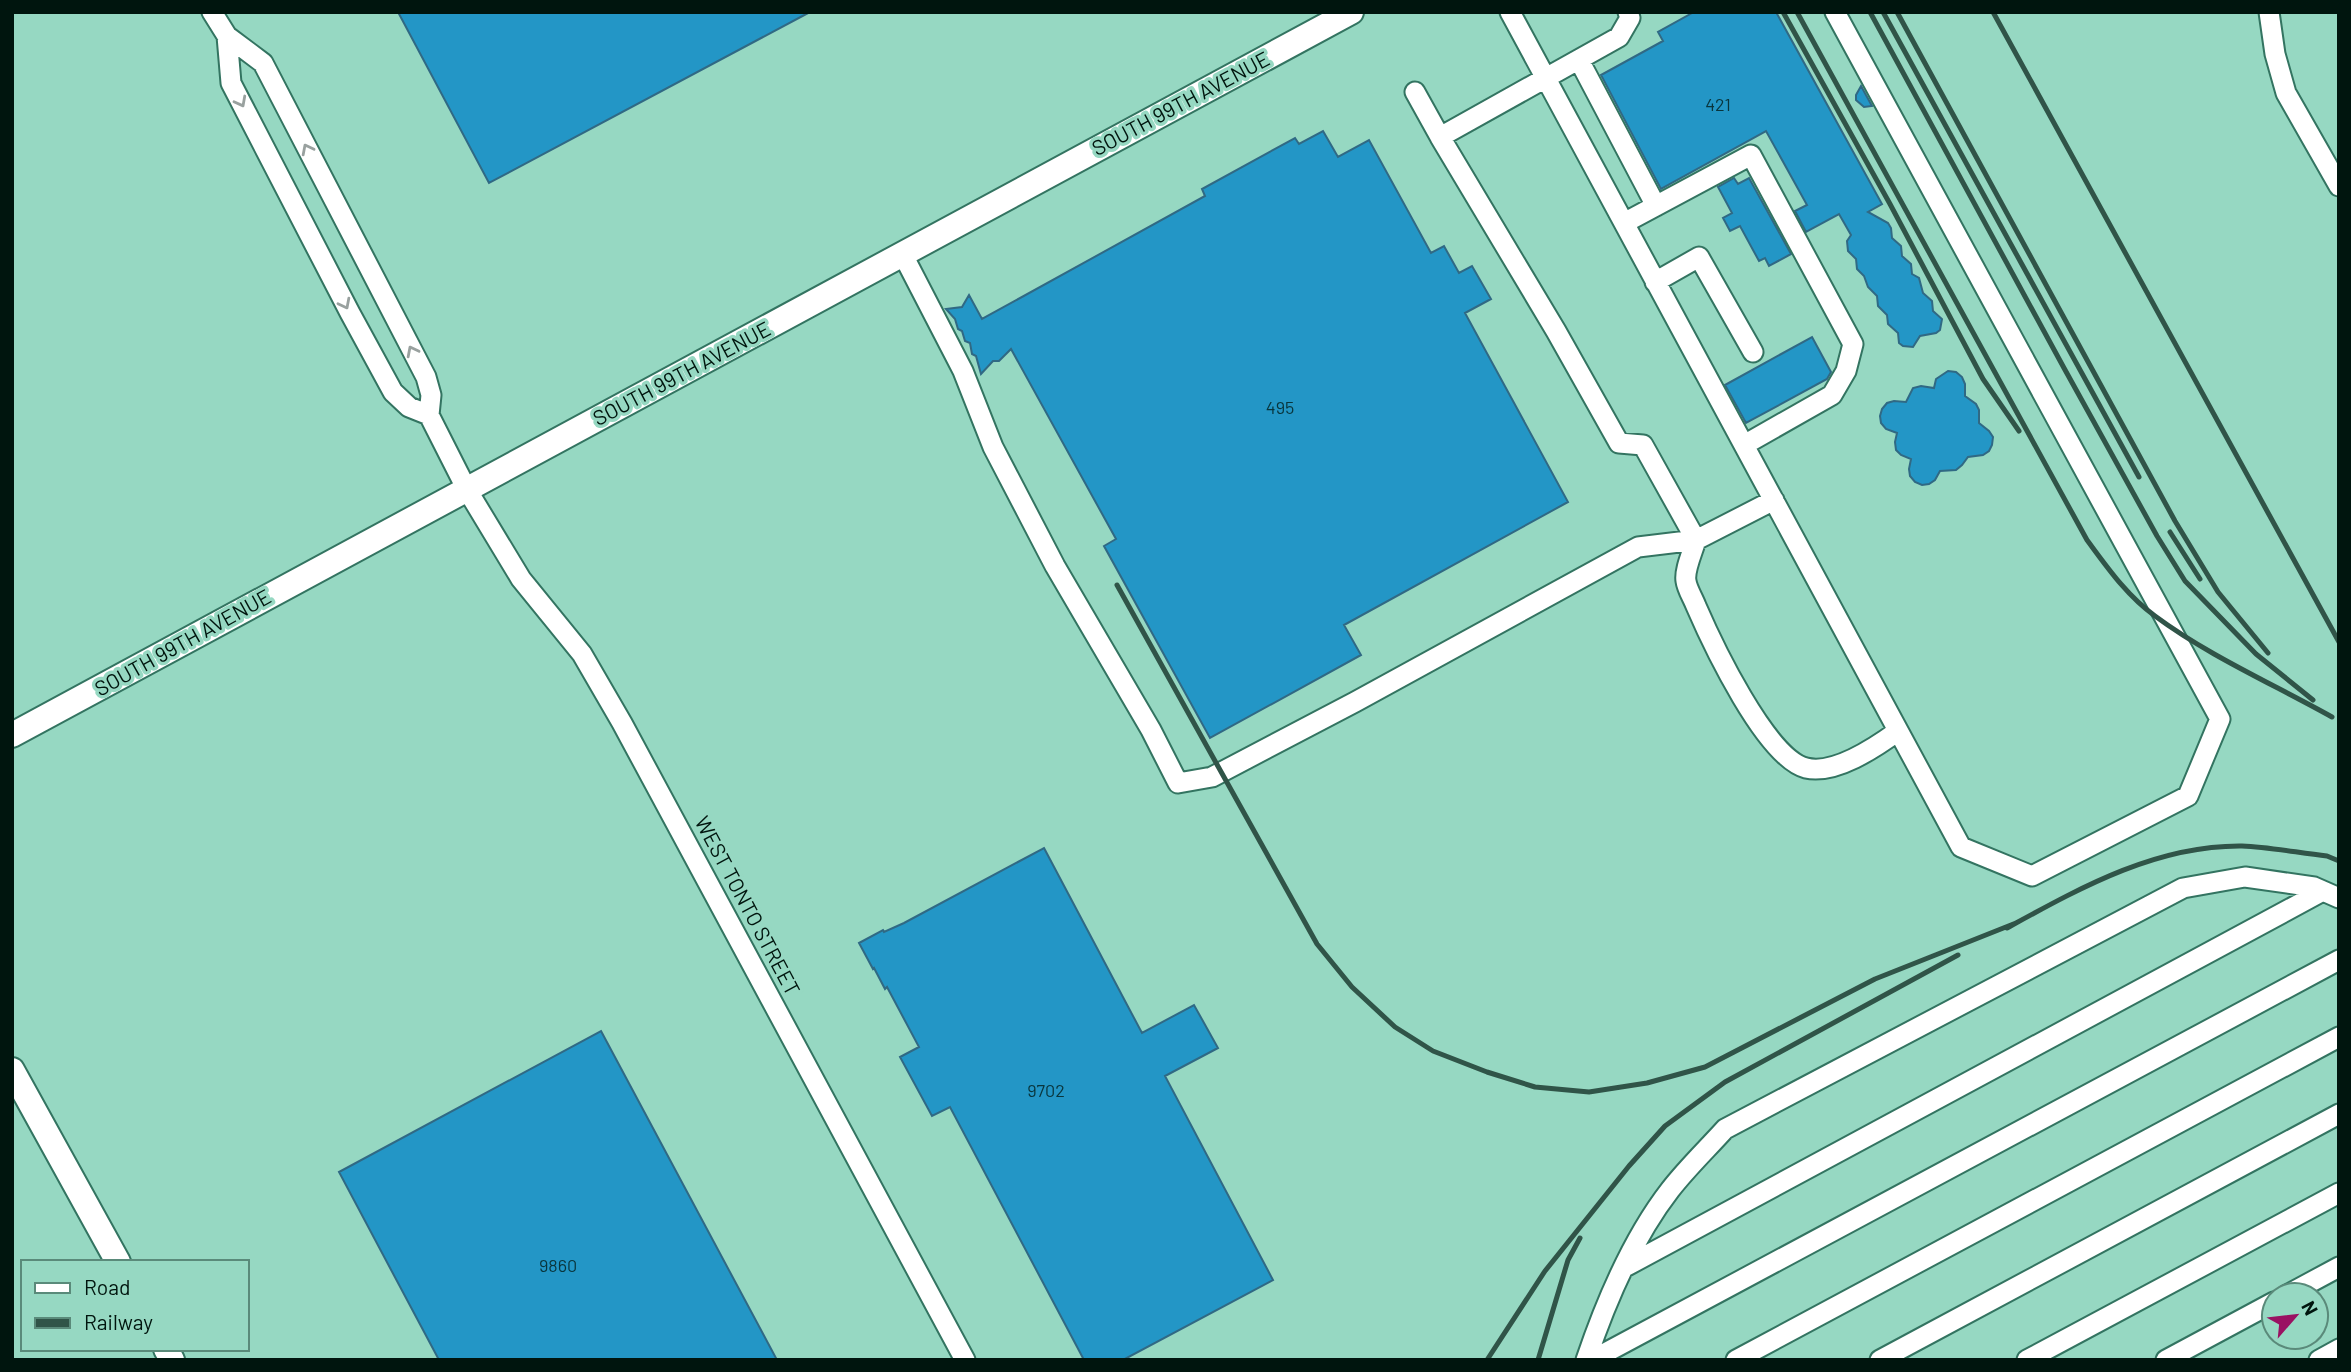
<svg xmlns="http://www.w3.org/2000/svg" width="2351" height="1372" font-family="Barlow,sans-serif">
<rect width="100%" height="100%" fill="#96d8c2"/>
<path fill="#2396c6" stroke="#306984" stroke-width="2" d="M398 12H810L489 183Z
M1694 12H1776L1882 204 1868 212 1888 223 1891 228 1892 238 1901 246 1902 256 1911 264 1912 274 1919 278 1923 293 1932 301 1933 311 1942 319 1940 330 1936 333 1920 336 1913 347 1903 346 1899 343 1898 333 1888 324 1887 315 1878 306 1877 296 1868 287 1864 276 1857 269 1856 259 1848 251 1847 241 1851 235 1839 214 1806 232 1795 211 1807 205 1766 131 1661 189 1601 75 1663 41 1658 32Z
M1861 86 1872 106 1864 107 1856 100V95Z
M1323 131 1338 157 1369 140 1431 253 1444 246 1459 273 1472 266 1491 299 1465 313 1568 502 1344 625 1361 655 1210 738 1104 546 1116 539 1011 349 999 361H993L981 374 976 356 972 354 970 343 965 341 962 331 958 329 955 319 946 309 962 307 969 295 982 319 1205 196 1202 189 1295 138 1299 144Z
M1734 178 1738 184 1749 178 1791 254 1769 266 1765 258 1759 261 1740 226 1730 231 1723 218 1732 213 1718 187Z
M1812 337 1831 372 1827 379 1746 423 1725 385Z
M1948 371 1956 372 1962 377 1965 384V396L1976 404 1979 410V423L1989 431 1993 437 1992 445 1989 451 1983 455 1968 457 1962 465 1956 470 1940 471 1935 480 1929 484 1922 485 1915 482 1910 476 1909 469 1911 459 1901 455 1896 450 1895 442 1897 433 1886 429 1881 423 1880 416 1882 409 1887 403 1894 401 1906 402 1913 388 1921 386 1934 388 1936 379Z
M1044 848 1142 1033 1194 1005 1218 1048 1165 1076 1273 1280 1123 1360H1084L950 1107 932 1116 900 1057 919 1047 887 987 885 989 874 968 873 969 859 943 883 930 884 932 904 923Z
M601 1031 777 1360H439L339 1172Z"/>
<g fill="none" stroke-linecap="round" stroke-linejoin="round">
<defs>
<path id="minor" d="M212 12 227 36 263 63 426 377 431 395 429 415 466 488 521 579 582 654 622 723 965 1360
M1510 12 1961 847 2032 876 2188 796 2220 719 1835 12
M1628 12 1630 18 1619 37 1440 137 1556 331 1619 443 1643 445 1696 540 1774 500
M2269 12 2275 54 2286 93 2339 186
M227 36 231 83 350 313 393 392 409 407 429 415
M1579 60 1656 206
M1415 92 1440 137
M1624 223 1751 155 1853 344 1846 371 1832 395 1744 445
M903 255 963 371 993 447 1055 566 1151 730 1178 783 1212 777 1355 702 1638 547 1696 540C1693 551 1684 570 1686 581 1687 589 1693 598 1696 606 1712 643 1766 758 1806 768 1835 775 1876 747 1898 731
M1655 282 1699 257 1753 352
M1623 1268 2323 891
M2287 1295 2339 1267
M1586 1360C1606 1301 1632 1239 1670 1190 1687 1168 1707 1149 1725 1129L2183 888 2245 877 2314 887 2339 898
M1592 1360 2339 960
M1736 1360 2339 1037
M1880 1360 2339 1114
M2027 1360 2339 1193
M2166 1360 2274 1302
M2319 1360 2339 1349"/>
<path id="major" d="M12 735 1351 12
M12 1070 118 1262
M166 1349 172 1360"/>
</defs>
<use href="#minor" stroke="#337461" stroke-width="23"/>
<use href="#major" stroke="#337461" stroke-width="28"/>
<use href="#minor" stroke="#fff" stroke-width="19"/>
<use href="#major" stroke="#fff" stroke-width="24"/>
<path stroke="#305448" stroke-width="5" d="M1783 12 1890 204 1983 379 2019 431
M1797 12 2087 540C2107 567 2127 596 2155 616 2209 656 2273 684 2332 717
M1870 12 2064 368 2157 536 2185 581 2256 654 2313 700
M1883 12 2139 477
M1897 12 2175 521 2218 592 2268 653
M1993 12 2339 642
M2170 532 2200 579
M1117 585 1317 944 1352 987 1395 1027 1433 1051 1487 1072 1535 1087 1589 1092 1647 1083 1705 1067 1875 979 2016 923
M2007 928C2080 888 2156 845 2242 846 2270 847 2299 853 2327 856L2339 861
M1487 1360 1545 1271 1629 1166 1665 1126 1725 1082 1958 955
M1538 1360 1568 1260 1580 1238"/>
</g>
<defs><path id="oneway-chevron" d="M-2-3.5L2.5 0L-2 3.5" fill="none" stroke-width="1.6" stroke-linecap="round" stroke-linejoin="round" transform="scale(1.75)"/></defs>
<g stroke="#99a19f">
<use href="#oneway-chevron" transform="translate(241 102) rotate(62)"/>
<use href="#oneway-chevron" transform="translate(307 149) rotate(-117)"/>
<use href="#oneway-chevron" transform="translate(345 304) rotate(63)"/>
<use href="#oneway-chevron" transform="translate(412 351) rotate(-117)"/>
</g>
<g text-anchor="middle" stroke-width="7" stroke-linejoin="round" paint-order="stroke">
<g font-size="18" fill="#09353c">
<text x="1718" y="111">421</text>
<text x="1280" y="414">495</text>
<text x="1046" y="1097">9702</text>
<text x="558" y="1272">9860</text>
</g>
<g font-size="21" fill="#00150e" stroke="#96d8c2">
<text transform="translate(1181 104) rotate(-28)" y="7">SOUTH 99TH AVENUE</text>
<text transform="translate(682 374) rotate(-28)" y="7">SOUTH 99TH AVENUE</text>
<text transform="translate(183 643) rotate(-29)" y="7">SOUTH 99TH AVENUE</text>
<text transform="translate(747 906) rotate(62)" y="7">WEST TONTO STREET</text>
</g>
</g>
<rect width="2351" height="1372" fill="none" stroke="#00150e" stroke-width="28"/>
<rect x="21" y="1260" width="228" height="91" fill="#96d8c2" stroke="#5a8a7a" stroke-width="2"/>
<rect x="35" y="1283" width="35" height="10" fill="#ffffff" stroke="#5a8a7a" stroke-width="2"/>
<text x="84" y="1295" font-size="21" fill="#00150e">Road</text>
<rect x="35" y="1318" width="35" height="10" fill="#305448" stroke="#5a8a7a" stroke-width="2"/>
<text x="84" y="1330" font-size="21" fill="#00150e">Railway</text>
<g transform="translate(2295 1316) rotate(62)"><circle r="33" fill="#96d8c2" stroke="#5a8a7a" stroke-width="2"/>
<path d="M0-5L12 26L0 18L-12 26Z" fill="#9a1162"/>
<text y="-10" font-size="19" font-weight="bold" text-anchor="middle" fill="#00150e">N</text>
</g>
</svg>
